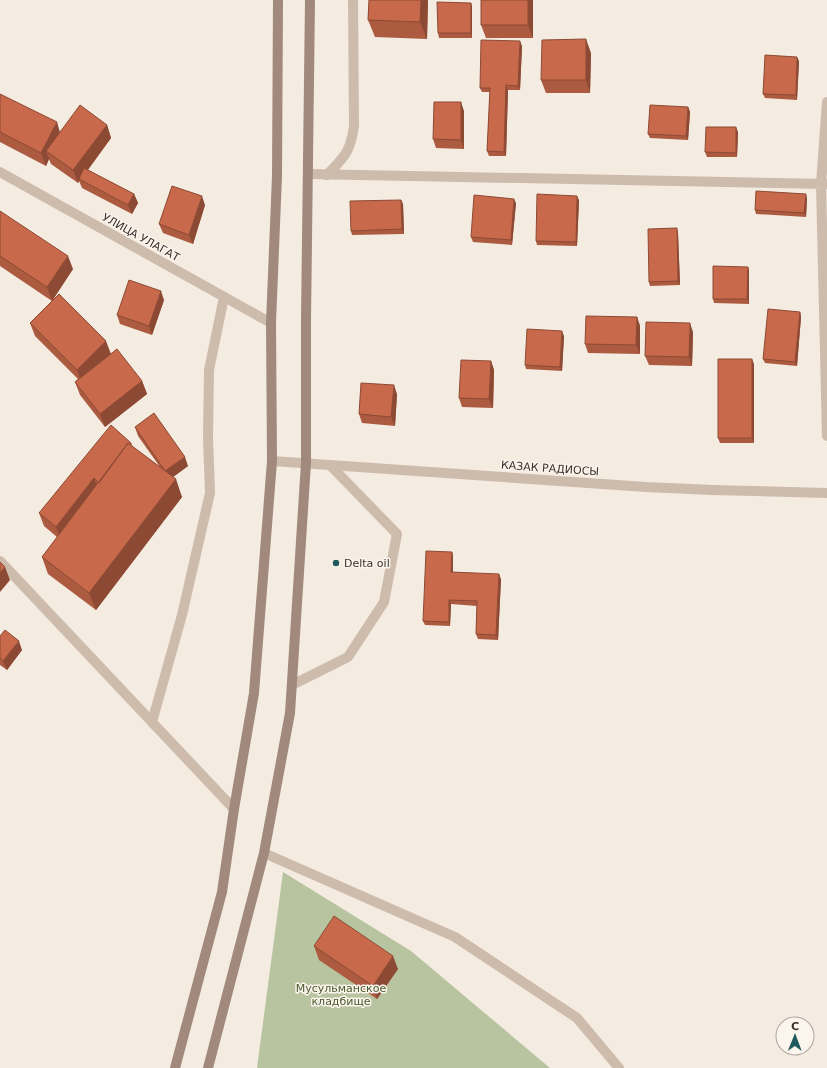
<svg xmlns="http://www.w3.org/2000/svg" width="827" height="1068" font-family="'DejaVu Sans',sans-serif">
<rect width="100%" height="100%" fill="#f4ebe1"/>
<path fill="#b8c4a0" d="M283 872 411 951 550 1068H257Z"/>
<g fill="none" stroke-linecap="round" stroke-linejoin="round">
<path stroke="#cdbbac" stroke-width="10" d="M327 175C345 156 350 153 354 126L353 0
M292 685 348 657 384 602 397 534 330 465
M152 722 182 615 210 493 208 438 209 370 224 297"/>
<path stroke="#cdbbac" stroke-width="10" d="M827 102 821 184 827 436
M0 172 271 323
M309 174 827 184
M272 461 646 487 712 490 827 493
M0 561 234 809
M264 853 455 937 577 1018 619 1068"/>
<path stroke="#a18a7d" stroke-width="10" d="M175 1068 222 892 234 809 254 693 272 461 271 323 277 176 278 0
M208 1068 264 853 290 713 306 463V320L310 0"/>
</g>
<path fill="#ac5a40" d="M369 0H428L427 39 375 37 368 20Z
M481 0H533V38H486L481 25Z
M471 3 472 7V38H439L438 33Z
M522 46 520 90H508L506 156H489L487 151 490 92H482L480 88Z
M591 53 590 93H546L541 80Z
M799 61 797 100 765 98 763 94Z
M0 94 60 132 107 125 111 138 88 170 134 194 138 203 132 214 82 188 79 181 78 183 51 164 49 159 46 166 0 142Z
M688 107 690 112 688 140 650 138 648 134Z
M464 111V149L436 148 433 139Z
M738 132 737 157H707L705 152Z
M807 198 806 217 756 214 755 210Z
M401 200 403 204 404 234 352 235 351 231Z
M579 200 577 246 537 245 536 241Z
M516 203 512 245 473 242 471 237Z
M205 205 193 244 163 233 159 224Z
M0 211 73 269 52 301 0 266Z
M678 233 680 285 650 286 649 282Z
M748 267 749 271V304L714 303 713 299Z
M164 300 152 335 120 324 117 315Z
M800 312 801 317 797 366 765 363 763 359Z
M637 317 640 326V354L588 353 585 344Z
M30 323 111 354 142 381 147 394 105 427 80 395 75 382 78 379 35 336Z
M693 332 692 366 649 365 645 356Z
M564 336 562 371 526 369 525 365Z
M491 361 494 370 493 408 462 407 459 398Z
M754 364V443H720L718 438Z
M397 394 395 426 362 423 359 414Z
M135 427 188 466 173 477 182 497 96 610 48 574 42 557 57 537 44 526 39 513 131 443 133 447 160 467 138 436Z
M452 552 453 556V572L501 579 498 640 478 639 476 634 477 606 451 604 450 626 425 625 423 621Z
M0 636 22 650 7 670 0 665Z
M314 946 398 969 377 999 319 960Z"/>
<path fill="#8c4a34" d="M421 0H428L427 39 420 22Z
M528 0H533V38L528 25Z
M471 3 472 7V38L471 33Z
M586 39 591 53 590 93 586 80Z
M520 41 522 46 520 90 518 86Z
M797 57 799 61 797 100 796 95Z
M506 85 508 90 506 156 504 152Z
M461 102 464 111V149L461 140Z
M688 107 690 112 688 140 686 136Z
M57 122 61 136 46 151 49 159 46 166 41 153Z
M107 125 111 138 80 180 79 179V181L78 183 73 170Z
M736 127 738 132 737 157 736 153Z
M134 194 138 203 132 214 128 205Z
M806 194 807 198 806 217 804 213Z
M202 196 205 205 193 244 189 235Z
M577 196 579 200 577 246 576 242Z
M514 199 516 203 512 245 511 240Z
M401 200 403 204 404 234 402 229Z
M677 228 678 233 680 285 678 281Z
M68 256 73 269 52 301 47 287Z
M748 267 749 271V304L747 299Z
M161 291 164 300 152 335 149 326Z
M800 312 801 317 797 366 795 362Z
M637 317 640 326V354L636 345Z
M690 323 693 332 692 366 689 357Z
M562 331 564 336 562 371 560 367Z
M106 341 111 354 82 383 77 370Z
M752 359 754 364V443L752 438Z
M491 361 494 370 493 408 489 399Z
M142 381 147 394 105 427 100 414Z
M394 385 397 394 395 426 391 417Z
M185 457 188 466 169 480 165 471Z
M94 478 99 492 61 540 56 527Z
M176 479 182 497 96 610 89 593Z
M452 552 453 556V576L451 572Z
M5 567 10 580 0 592V573Z
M499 574 501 579 498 640 496 635Z
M449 600 451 604 450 626 449 622Z
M19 641 22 650 7 670 3 661Z
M393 956 398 969 377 999 373 986Z"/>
<path fill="#c8694b" stroke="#8c4a34" d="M369 0H421L420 22 368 20Z
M481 0H528V25H481Z
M437 2 471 3V33H438Z
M586 39V80H541L542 40Z
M481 40 520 41 518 86 506 85 504 152 487 151 490 88H480Z
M765 55 797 57 796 95 763 94Z
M0 94 57 122 41 153 0 132Z
M434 102H461V140L433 139Z
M80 105 107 125 73 170 46 151Z
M650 105 688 107 686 136 648 134Z
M706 127H736V153L705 152Z
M84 168 134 194 128 205 79 179Z
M172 186 202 196 189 235 159 224Z
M756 191 806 194 804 213 755 210Z
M537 194 577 196 576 242 536 241Z
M474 195 514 199 511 240 471 237Z
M401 200 402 229 351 231 350 201Z
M0 211 68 256 47 287 0 256Z
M677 228 678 281 649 282 648 229Z
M713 266 748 267 747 299H713Z
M129 280 161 291 149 326 117 315Z
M59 294 106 341 77 370 30 323Z
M768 309 800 312 795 362 763 359Z
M586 316 637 317 636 345 585 344Z
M646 322 690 323 689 357 645 356Z
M527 329 562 331 560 367 525 365Z
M117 349 142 381 100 414 75 382Z
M718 359H752V438H718Z
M461 360 491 361 489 399 459 398Z
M361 383 394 385 391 417 359 414Z
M154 413 185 457 165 471 135 427Z
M111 425 131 443 130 445 128 443 99 483 94 478 56 527 39 513Z
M128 443 176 479 89 593 42 557Z
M426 551 452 552 451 572 499 574 496 635 476 634 477 601 449 600V622L423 621Z
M0 562 5 567 0 573Z
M5 630 19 641 3 661 0 658V636Z
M334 916 393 956 373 986 314 946Z"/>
<circle fill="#1f5a5e" stroke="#fbf5ee" stroke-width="1.5" cx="336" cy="563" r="4"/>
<g text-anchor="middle" stroke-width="3" stroke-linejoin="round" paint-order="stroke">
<g font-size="11" fill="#3b302b" stroke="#fbf5ee">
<text transform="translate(141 237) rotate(29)" y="4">УЛИЦА УЛАГАТ</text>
<text transform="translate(550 468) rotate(4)" y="4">КАЗАК РАДИОСЫ</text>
</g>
<g font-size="11" fill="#3b302b" stroke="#fbf5ee" text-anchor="start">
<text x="344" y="567">Delta oil</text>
</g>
<g font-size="11" fill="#4a5a2e" stroke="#fbf5ee">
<text x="341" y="992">Мусульманское<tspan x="341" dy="13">кладбище</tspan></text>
</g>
</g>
<g transform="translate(795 1036) rotate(1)"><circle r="19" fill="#fbf5ee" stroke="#aea6a0"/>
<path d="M0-3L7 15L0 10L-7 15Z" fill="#1f5a5e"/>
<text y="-6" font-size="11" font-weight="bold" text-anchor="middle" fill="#3b302b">С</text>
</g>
</svg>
